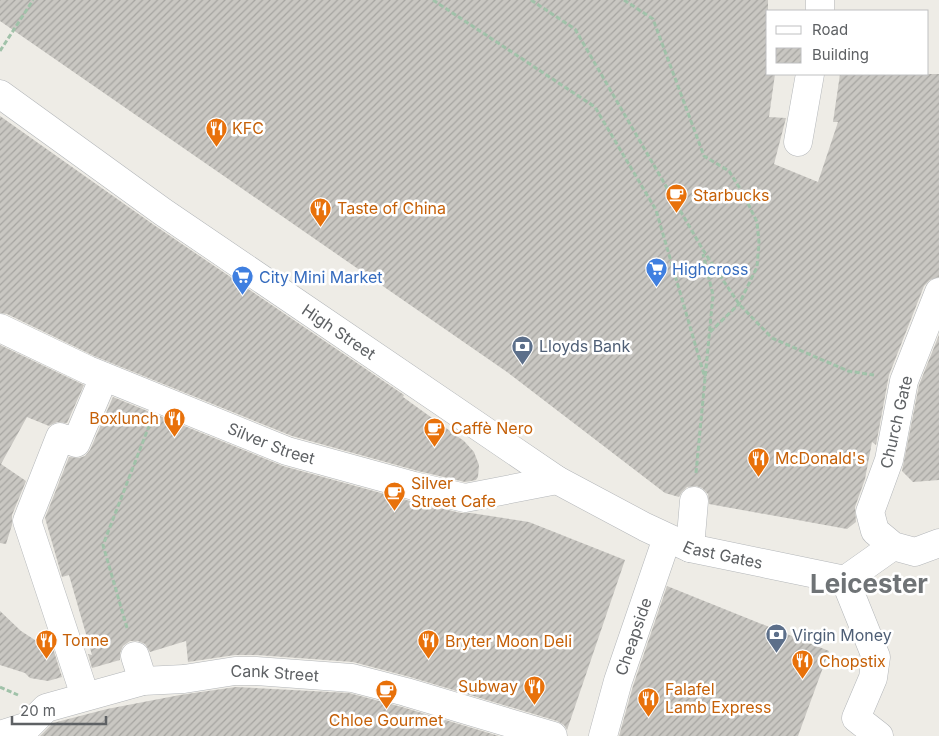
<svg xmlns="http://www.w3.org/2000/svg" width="939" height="736" font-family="Inter,sans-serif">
<defs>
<pattern id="building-hatch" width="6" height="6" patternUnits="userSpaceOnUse" patternTransform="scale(1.25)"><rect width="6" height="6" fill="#c9c7c2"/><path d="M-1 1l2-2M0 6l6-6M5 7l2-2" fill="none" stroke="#a6a5a1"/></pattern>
</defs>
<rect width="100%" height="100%" fill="#eeece6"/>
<path fill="url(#building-hatch)" d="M0 0H768V74H775L769 117 786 118 774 164 818 182 838 122H833L840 74H939V277L930 280 924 286 889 375 876 445 872 442 865 479 855 507 856 522 847 529 709 504 708 494 702 488 696 486 687 487 682 492 679 497 665 493 507 372 0 21Z
M0 116 154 225 404 395 403 397 464 441 474 452 479 465 478 477 476 480 465 482 418 471 292 436 94 356 7 314 0 313Z
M939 335V480L913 482 902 471 919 385Z
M0 345 84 385 67 423 57 422 49 426 27 417 1 464 26 481 12 515V525L6 544 0 543Z
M113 397 283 466 410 501 461 513H471L529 522 625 560 567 730 564 725 557 721 410 677 353 662 257 655H235L188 662 186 641 150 652 145 644 138 641H130L123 646 120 653V660L92 668 88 654 92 655 69 575 62 577 45 518 69 457 79 458 85 456 90 450Z
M667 586 829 651 798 736H619L633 686Z
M0 611 21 631 38 642 52 645 62 677 48 681 30 678 25 673 0 665Z
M236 687 349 693 402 707 499 736H40L53 723 107 709 180 695Z"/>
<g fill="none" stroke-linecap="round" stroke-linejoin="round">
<defs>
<g id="minor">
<path d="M820 11V0"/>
<path id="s1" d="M0 94 163 212 557 480 645 527 690 548 845 580 893 546"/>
<path d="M798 142 810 74"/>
<path d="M939 292 904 381 889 460 870 512 875 531 893 546 915 552 939 543"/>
<path id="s2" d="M0 328 88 370 287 451 414 486 465 498 557 480"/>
<path d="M690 548 694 501"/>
<path d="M845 580 876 657 873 678 856 718 879 736"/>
<path d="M135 656 143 681"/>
<path d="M85 696 27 521 60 437 76 443 104 377"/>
<path id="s3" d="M0 735 28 726 46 708 143 681 184 679 235 671H256L352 678 406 692 553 736"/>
<path id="s4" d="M603 736 618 681 667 538"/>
</g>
</defs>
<use href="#minor" stroke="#b3b6b9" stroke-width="29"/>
<path stroke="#a0c2a9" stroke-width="3" stroke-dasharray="5 2.5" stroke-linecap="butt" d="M433 0 595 107 656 210 705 378
M531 0 575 29 703 250 739 304 772 338 848 371 874 375
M624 0 653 19 704 156 729 171 744 195 757 222 759 243 757 267 739 304 710 332
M0 51 33 0
M696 473 713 295 703 254
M127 628 103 545 149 426
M0 687 18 695"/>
<use href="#minor" stroke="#fff" stroke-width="28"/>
</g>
<defs>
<symbol id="restaurant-pin" viewBox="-11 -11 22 30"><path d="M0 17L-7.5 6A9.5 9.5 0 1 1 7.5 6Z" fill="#e8710a" stroke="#fff"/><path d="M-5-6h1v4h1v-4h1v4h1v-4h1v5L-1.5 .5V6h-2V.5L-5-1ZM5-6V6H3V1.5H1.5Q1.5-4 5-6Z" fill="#fff"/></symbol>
<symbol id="cafe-pin" viewBox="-11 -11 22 30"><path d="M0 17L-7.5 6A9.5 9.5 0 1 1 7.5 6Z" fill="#e8710a" stroke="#fff"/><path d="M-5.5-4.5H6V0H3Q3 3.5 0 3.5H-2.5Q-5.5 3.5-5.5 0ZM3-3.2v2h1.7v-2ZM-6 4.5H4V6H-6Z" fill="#fff"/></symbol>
<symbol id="supermarket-pin" viewBox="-11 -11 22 30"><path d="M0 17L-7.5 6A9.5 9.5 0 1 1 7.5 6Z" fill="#3f7fe0" stroke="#fff"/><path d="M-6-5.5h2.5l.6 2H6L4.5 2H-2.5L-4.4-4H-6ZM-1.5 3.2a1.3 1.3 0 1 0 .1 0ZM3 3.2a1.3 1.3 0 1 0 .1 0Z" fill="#fff"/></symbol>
<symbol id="bank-pin" viewBox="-11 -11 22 30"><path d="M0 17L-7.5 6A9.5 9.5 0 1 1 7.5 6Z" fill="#5c6f8a" stroke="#fff"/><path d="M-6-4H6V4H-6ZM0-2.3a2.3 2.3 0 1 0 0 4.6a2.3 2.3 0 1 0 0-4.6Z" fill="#fff"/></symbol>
</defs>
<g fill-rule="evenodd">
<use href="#restaurant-pin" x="204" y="116" width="25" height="34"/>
<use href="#cafe-pin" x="664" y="182" width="25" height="34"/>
<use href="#restaurant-pin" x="308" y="196" width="25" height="34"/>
<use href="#supermarket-pin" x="644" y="256" width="25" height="34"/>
<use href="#supermarket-pin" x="230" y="264" width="25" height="34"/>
<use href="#bank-pin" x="510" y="334" width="25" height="34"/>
<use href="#restaurant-pin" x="162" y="406" width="25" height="34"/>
<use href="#cafe-pin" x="422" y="416" width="25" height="34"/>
<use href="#restaurant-pin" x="746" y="446" width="25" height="34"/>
<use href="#cafe-pin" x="382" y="480" width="25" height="34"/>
<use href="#bank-pin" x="764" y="622" width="25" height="34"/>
<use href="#restaurant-pin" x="34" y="628" width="25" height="34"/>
<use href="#restaurant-pin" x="416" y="628" width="25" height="34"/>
<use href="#restaurant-pin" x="790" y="648" width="25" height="34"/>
<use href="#restaurant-pin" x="522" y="674" width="25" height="34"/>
<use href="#cafe-pin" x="374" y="678" width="25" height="34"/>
<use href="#restaurant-pin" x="636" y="686" width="25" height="34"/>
</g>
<g text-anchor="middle" stroke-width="5" stroke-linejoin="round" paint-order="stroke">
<g font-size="16" fill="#c56008" stroke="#fff" text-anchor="start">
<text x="232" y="134">KFC</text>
<text x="693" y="201">Starbucks</text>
<text x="337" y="214">Taste of China</text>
<text x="159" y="424" text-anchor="end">Boxlunch</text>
<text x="451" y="434">Caffè Nero</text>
<text x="775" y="464">McDonald's</text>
<text x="411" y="489">Silver<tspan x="411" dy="18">Street Cafe</tspan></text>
<text x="62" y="646">Tonne</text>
<text x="445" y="647">Bryter Moon Deli</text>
<text x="819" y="667">Chopstix</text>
<text x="518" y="692" text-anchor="end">Subway</text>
<text x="665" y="695">Falafel<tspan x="665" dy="18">Lamb Express</tspan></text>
<text x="386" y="726" text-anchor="middle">Chloe Gourmet</text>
</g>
<g font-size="16" fill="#366cbe" stroke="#fff" text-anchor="start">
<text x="672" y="275">Highcross</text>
<text x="259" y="283">City Mini Market</text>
</g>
<g font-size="16" fill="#5e6164" stroke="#fff">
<text dy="6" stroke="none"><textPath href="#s1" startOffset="414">High Street</textPath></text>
<text transform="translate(896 422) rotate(-77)" y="6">Church Gate</text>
<text dy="6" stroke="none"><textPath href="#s2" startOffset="295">Silver Street</textPath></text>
<text dy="6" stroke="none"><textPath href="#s1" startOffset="861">East Gates</textPath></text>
<text dy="6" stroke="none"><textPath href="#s4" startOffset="104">Cheapside</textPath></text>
<text dy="6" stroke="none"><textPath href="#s3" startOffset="288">Cank Street</textPath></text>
</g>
<g font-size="16" fill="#4e5e75" stroke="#fff" text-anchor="start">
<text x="539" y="352">Lloyds Bank</text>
<text x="792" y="641">Virgin Money</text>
</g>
<g font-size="26" font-weight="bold" fill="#6f7376" stroke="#fff">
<text x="869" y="593">Leicester</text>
</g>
</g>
<rect x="766" y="10" width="162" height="65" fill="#ffffff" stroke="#bfc0c1"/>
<rect x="776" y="26" width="25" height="8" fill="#ffffff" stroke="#bfc0c1"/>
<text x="812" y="35" font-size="15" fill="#5e6164">Road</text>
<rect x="776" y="48" width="25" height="15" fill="url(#building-hatch)" stroke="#bfc0c1"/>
<text x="812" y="60" font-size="15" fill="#5e6164">Building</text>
<path d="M12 716v8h94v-8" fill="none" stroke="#5e6164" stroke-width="2.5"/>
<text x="20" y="716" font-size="15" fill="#5e6164" stroke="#ffffff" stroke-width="4" paint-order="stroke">20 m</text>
</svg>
